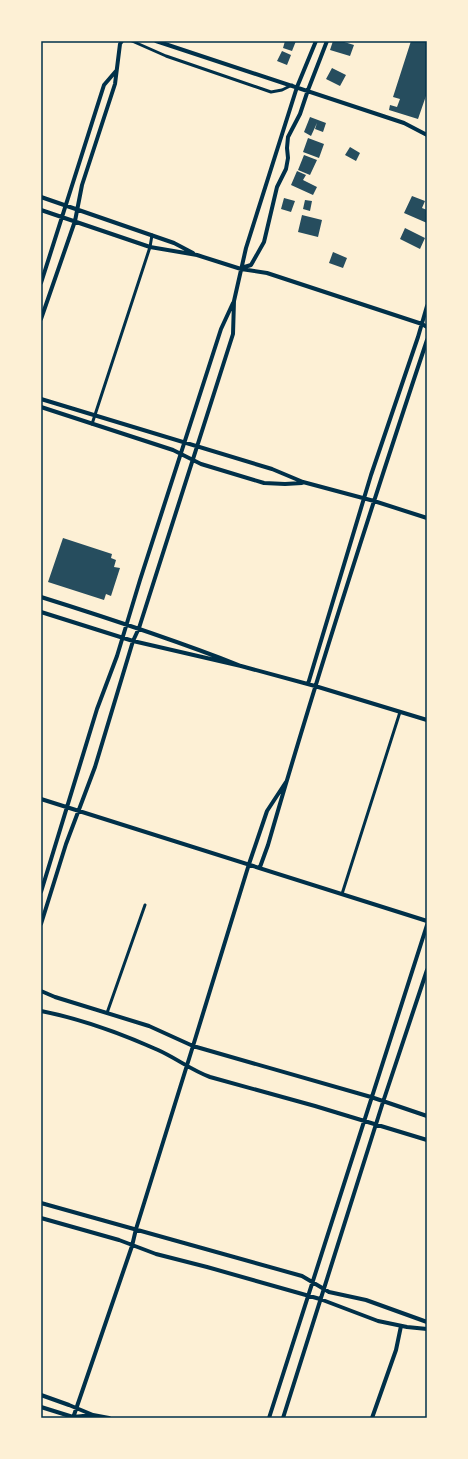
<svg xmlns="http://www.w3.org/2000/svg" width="468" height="1459" font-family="'DM Sans',sans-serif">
<rect width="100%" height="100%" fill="#fdf0d5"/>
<path fill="#264d5e" d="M285 41H296L292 51 283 48Z
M333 41H341L354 45 350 56 330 50Z
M411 41H427V93L418 119 389 110 390 105 397 107 400 99 393 97Z
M282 51 291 55 287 65 277 61Z
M332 68 346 75 340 86 326 79Z
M310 117 326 123 323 132 315 129 317 123 311 136 304 132Z
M308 138 324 144 319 158 303 152Z
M350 147 360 153 356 161 345 155Z
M304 155 317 160 310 175 298 170Z
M297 171 306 175 303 180 317 187 313 195 291 185Z
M412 196 425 201 422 208 427 210V223L404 213Z
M284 198 295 201 291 212 281 209Z
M305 200 312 201 310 211 303 209Z
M302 215 322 220 318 237 298 232Z
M405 228 425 238 420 249 400 239Z
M333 252 347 258 343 268 329 263Z
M63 538 112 554 111 558 116 560 114 567 120 568 111 596 106 594 104 600 48 582Z"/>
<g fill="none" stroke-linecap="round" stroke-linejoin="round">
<path stroke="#003049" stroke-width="3" d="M132 41 166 56 271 92 282 90 292 85
M92 424 150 247 152 235
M342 894 400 712
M107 1013 145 905"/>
<path stroke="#003049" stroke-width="4" d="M156 41 404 123 427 135
M41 197 174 243 193 253
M41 210 150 247 197 255 241 269 267 273 422 324 427 327
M241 268 251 265 264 242 277 187 286 169 288 158 287 148 288 137 300 114 308 90 327 41
M41 283 104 85 116 71
M41 319 75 221 82 185 115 84 120 44 122 41
M41 399 272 469 303 482 374 501 427 518
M41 407 173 450 201 464 264 483 285 484 302 483
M41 597C108 618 175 640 241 666L133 641 41 612
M241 666 315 686 427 720
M308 684 371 475 418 337 427 306
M41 799 427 921
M260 867 268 845C317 675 371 508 427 340
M41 892 97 709 117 656 140 580 221 329 233 303
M41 924 66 844 95 767 133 641 139 628 233 334 234 301 246 248 297 87 316 41
M41 991 55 997 149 1026 193 1046 371 1097 427 1116
M41 1011C82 1019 120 1033 158 1050 176 1058 191 1070 210 1077L315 1106 427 1140
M41 1203 302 1276 329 1292 366 1300 427 1322
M41 1218 119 1240 156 1254 207 1267 320 1299 378 1321 407 1327 427 1329
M41 1395 69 1405 93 1415
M41 1407 73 1417 93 1415 109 1418
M73 1418 132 1246 136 1229 193 1046 249 864 267 811 286 782
M269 1418 427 925
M283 1418 383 1102 427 970
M372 1418 396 1350 401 1326"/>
</g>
<rect width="468" height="1459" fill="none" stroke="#fdf0d5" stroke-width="84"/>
<rect x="42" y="42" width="384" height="1375" fill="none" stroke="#003049" stroke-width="1.5"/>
</svg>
